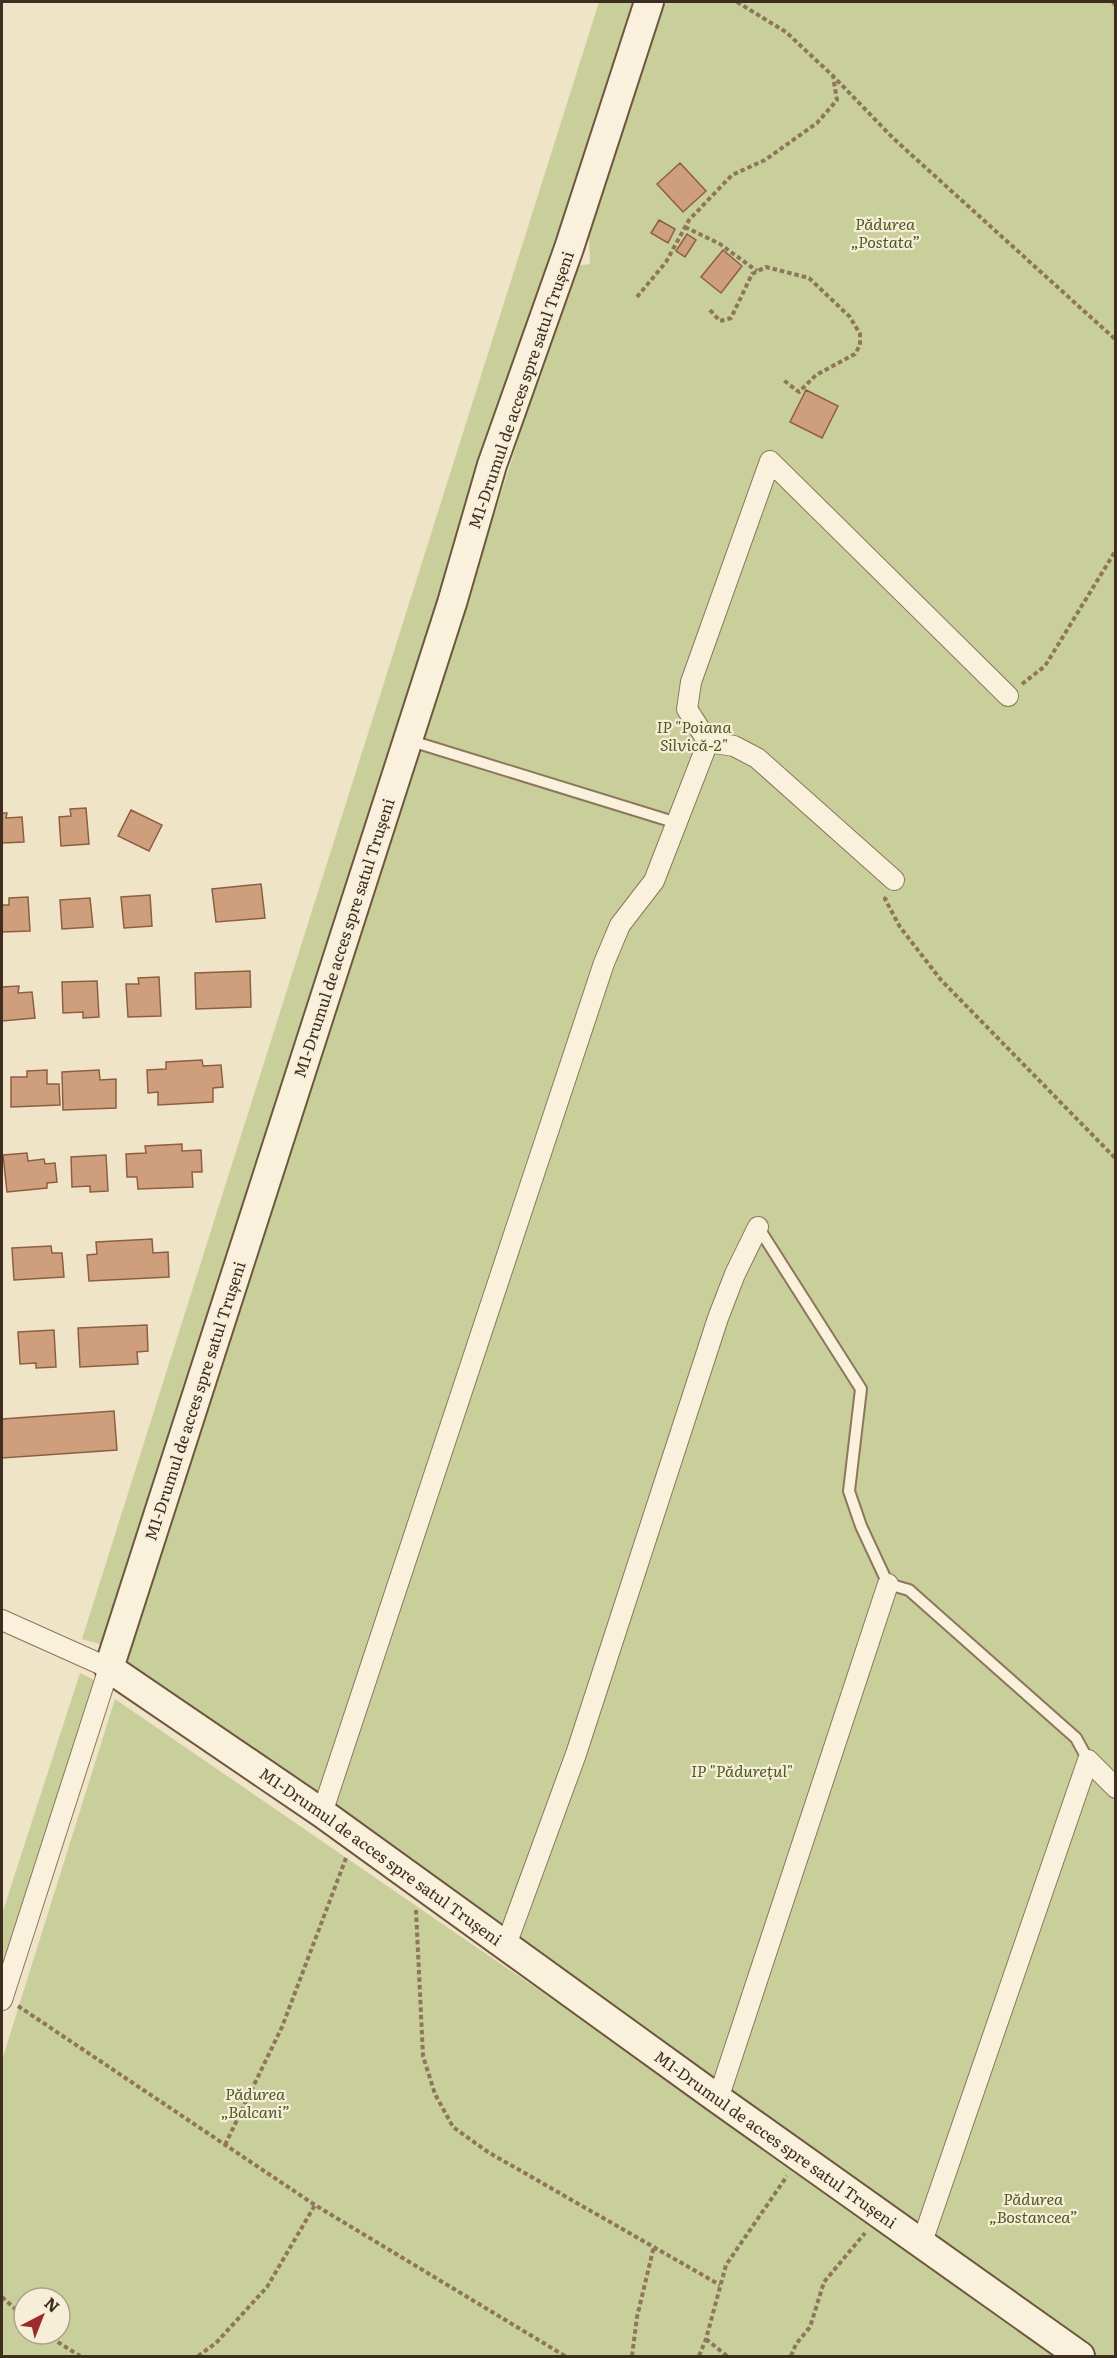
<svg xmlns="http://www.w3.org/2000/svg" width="1117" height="2358" font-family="Literata,serif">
<rect width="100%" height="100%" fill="#f0e4c8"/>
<path fill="#c9cf9b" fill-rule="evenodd" d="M599 2H636L103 1645 82 1639Z
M660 2H1115V2356H1097L934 2239 938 2228 922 2218 918 2229 712 2089 517 1943 508 1916 497 1929 333 1812 321 1791 310 1797 130 1673 127 1660 574 266 590 264 589 237Z
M80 1673 98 1682 2 1978V1914Z
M115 1699 581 2019 1053 2356H2V2060ZM24 2298H60V2334H24Z"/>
<path fill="#cf9f7d" stroke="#8d5f41" stroke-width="1.5" d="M680 163 706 191 683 212 657 184Z
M659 220 675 229 668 243 651 233Z
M687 234 696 240 685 257 676 251Z
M723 250 742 266 721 293 701 277Z
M806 390 838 406 822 438 790 422Z
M86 808 89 844 61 846 59 817 71 816 70 809Z
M131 810 162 825 149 851 118 836Z
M2 813H7L6 818 22 817 24 842 2 843Z
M261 884 265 918 216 922 212 889Z
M150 895 152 926 124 928 121 897Z
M28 897 30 931 2 932V905H9V898Z
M90 898 93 927 62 929 60 900Z
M250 971 251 1007 196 1009 195 973Z
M159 977 161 1016 128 1017 126 984H139L138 978Z
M97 981 99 1017 83 1018V1012L63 1013 62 982Z
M19 986 18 993 32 992 35 1018 2 1021V987Z
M202 1060 203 1066 221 1065 223 1087 213 1088V1102L158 1105V1092L148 1093 147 1070 166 1069V1062Z
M47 1070V1084H59L60 1105 11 1107V1077H27V1071Z
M99 1070 100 1080 116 1079V1108L63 1110 62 1072Z
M182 1144V1151L201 1150 202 1172H192L193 1187 138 1189 137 1177H127L126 1154 146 1153 145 1146Z
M27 1153 28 1161 44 1159 45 1164 55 1163 57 1182 47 1183V1188L7 1192 3 1155Z
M106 1155 108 1191 90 1192V1186L72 1187 71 1157Z
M152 1239 153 1253 168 1252 169 1277 89 1281 87 1255 97 1254 96 1242Z
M51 1246 52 1253H62L64 1277 14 1280 12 1248Z
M147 1325 148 1351 137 1352 138 1364 80 1367 78 1328Z
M54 1330 56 1367 36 1368V1363L20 1364 18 1332Z
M114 1411 117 1450 2 1458V1419Z"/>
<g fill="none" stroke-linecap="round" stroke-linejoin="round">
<defs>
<path id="lane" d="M408 740 677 823
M758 1227 861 1389 849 1491 861 1526 888 1584 909 1590 1076 1738 1088 1760"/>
<path id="street" d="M708 742 734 746 757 758 894 880
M2 1620 109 1668 2 2000
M322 1813 604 963 620 925 654 881 708 742 687 709 691 682 770 461 1008 696
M506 1945 576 1754 718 1318 735 1274 758 1227
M718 2099 888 1584
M922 2242 1088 1760 1116 1788"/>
<g id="secondary">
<path id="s1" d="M649 2 569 248 492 465 452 603 109 1668 322 1813 718 2099 1080 2356"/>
</g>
</defs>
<use href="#lane" stroke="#8d765c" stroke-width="14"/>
<use href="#street" stroke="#8d765c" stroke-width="22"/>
<use href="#secondary" stroke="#6f573f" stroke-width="32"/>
<path stroke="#8d765c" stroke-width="4" stroke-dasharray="4.5 3" stroke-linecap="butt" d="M737 2 786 32 832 75 894 139 1116 340
M1113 2 1116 6
M685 227 720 244 757 271
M637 297 666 262 689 220 732 175 765 160 817 123 837 100 833 76
M710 310 720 321 731 318 752 274 766 267 809 278 850 317 860 334V345L855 354 816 375 799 392 782 379
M1022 684 1045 666 1116 550
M886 897 885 899 900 927 941 980 1116 1159
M416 1910 423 2056 435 2094 453 2127 488 2152 720 2285
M18 2006 315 2205 565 2356
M225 2145 282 2027 346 1858
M2 2297 24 2317
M45 2334 80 2356
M706 2339 727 2356
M198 2356 216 2343 267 2287 315 2205
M632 2356 637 2317 654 2246
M699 2356 706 2339 726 2265 787 2176
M791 2356 796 2344 810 2327 824 2282 865 2233"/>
<use href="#lane" stroke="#faf1dc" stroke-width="10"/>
<use href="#street" stroke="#faf1dc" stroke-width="20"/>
<use href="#secondary" stroke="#faf1dc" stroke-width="28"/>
</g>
<g text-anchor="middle" stroke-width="4.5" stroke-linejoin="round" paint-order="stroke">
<g font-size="16" font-style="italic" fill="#4d5a26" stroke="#f7eed8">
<text x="885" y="230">Pădurea<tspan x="885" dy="18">„Postata”</tspan></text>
<text x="694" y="733">IP "Poiana<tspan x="694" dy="18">Silvică-2"</tspan></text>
<text x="742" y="1777">IP "Pădurețul"</text>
<text x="255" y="2100">Pădurea<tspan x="255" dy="18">„Balcani”</tspan></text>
<text x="1033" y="2205">Pădurea<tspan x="1033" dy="18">„Bostancea”</tspan></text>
</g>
<g font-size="16" fill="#3d2e20" stroke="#f7eed8">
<text transform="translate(521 390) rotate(-71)" y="6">M1-Drumul de acces spre satul Trușeni</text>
<text transform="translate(344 938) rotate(-72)" y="6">M1-Drumul de acces spre satul Trușeni</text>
<text transform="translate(195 1401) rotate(-72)" y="6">M1-Drumul de acces spre satul Trușeni</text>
<text dy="6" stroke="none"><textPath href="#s1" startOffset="2082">M1-Drumul de acces spre satul Trușeni</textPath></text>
<text dy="6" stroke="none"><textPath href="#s1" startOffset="2568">M1-Drumul de acces spre satul Trușeni</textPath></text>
</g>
</g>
<rect width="1117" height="2358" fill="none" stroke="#3d2e20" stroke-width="6"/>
<g transform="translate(42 2316) rotate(42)"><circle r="28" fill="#f7eed8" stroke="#ada18e" stroke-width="1.5"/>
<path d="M0-4.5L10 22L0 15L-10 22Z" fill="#9e2a2b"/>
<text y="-9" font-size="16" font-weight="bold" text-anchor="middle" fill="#3d2e20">N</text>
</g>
</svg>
